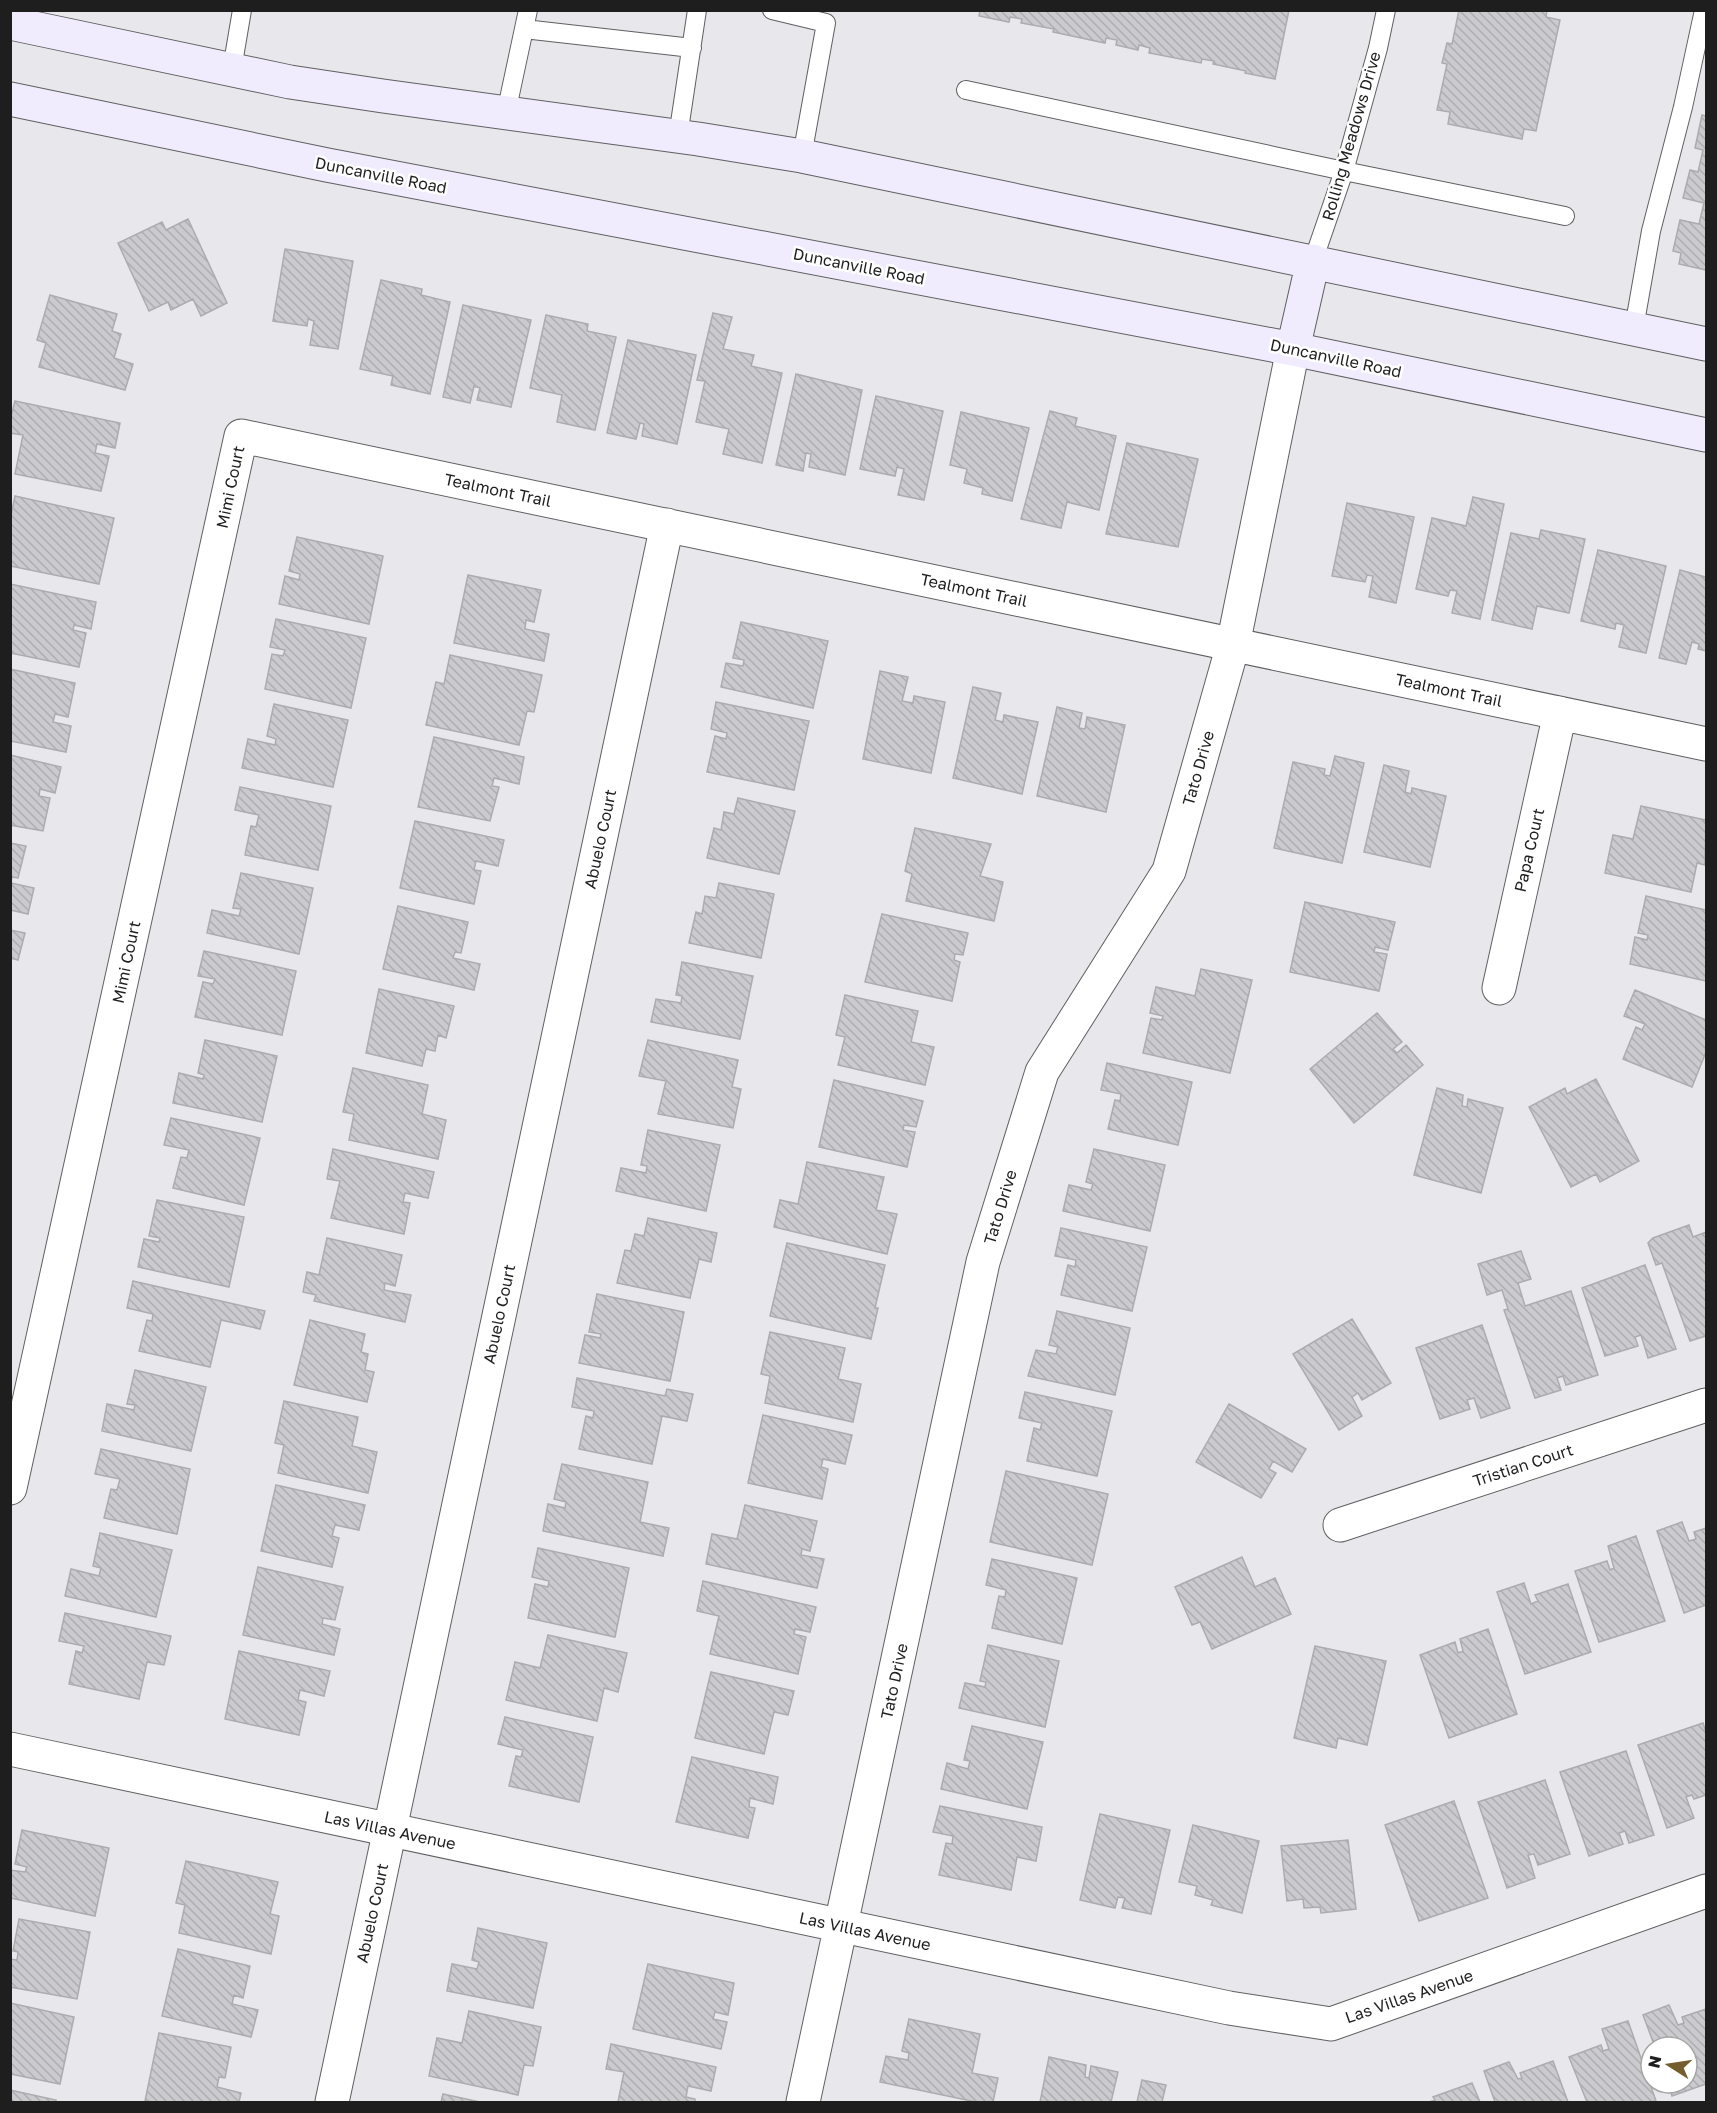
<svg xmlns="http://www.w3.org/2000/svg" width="1717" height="2113" font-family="'Golos Text',sans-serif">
<defs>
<pattern id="building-back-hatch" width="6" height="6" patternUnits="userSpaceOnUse" patternTransform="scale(1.5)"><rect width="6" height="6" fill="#cbcace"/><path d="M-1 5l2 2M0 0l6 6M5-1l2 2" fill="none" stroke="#aeadb0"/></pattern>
</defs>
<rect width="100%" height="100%" fill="#e8e7eb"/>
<path fill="url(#building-back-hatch)" stroke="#acacaf" stroke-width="1.5" d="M980 10H1289L1275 79 1245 73 1246 71 1213 64 1214 61 1202 59 1201 63 1149 53 1150 48 1139 45 1138 50 1116 45 1117 40 1106 38 1105 43 1053 32 1054 29 1021 23 1022 19 1010 17 1009 22 979 16Z
M1459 10H1547L1546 17 1560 20 1536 131 1524 129 1522 139 1448 124 1450 112 1437 110 1447 64 1442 63 1447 43 1452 44Z
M1702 115 1706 116V270L1679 264 1681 253 1673 251 1680 220 1699 224 1704 203 1683 198 1690 170 1698 172 1703 150 1695 148Z
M188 219 227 303 201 316 193 299 171 310 168 302 149 311 118 243 162 222 166 230Z
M285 249 353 261 338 349 310 345 314 321 308 319 307 326 273 321Z
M381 280 422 289 421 295 450 302 430 394 391 385 393 376 360 369Z
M50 295 117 314 112 331 121 334 114 358 133 364 125 390 39 367 46 343 37 340Z
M463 305 531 320 511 407 477 400 480 388 474 386 470 403 443 397Z
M713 313 732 317 723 349 754 355 751 366 782 373 762 463 723 454 729 429 696 422 705 381 697 380Z
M546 315 588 324 587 331 616 337 595 430 557 422 562 395 530 388Z
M628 340 696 355 677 444 642 436 644 424 640 423 636 439 607 433Z
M796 374 862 390 845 475 809 467 811 454 806 453 803 471 776 465Z
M876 396 943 411 924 500 898 495 904 469 897 467 895 476 860 469Z
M15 401 120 423 115 448 97 444 95 453 109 456 101 491 15 474 23 435 10 433V420Z
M1050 411 1077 418 1075 426 1116 436 1099 510 1067 502 1061 528 1021 519Z
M961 412 1029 428 1012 501 982 494 983 488 964 483 967 469 950 465Z
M1127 443 1198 459 1178 547 1106 534Z
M15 496 114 518 99 584 10 566V520Z
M1473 497 1504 504 1480 619 1452 613 1457 591 1450 590 1448 596 1416 589 1432 518 1466 526Z
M1347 503 1414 517 1396 603 1369 597 1373 576 1367 575 1365 582 1332 576Z
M1541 530 1585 539 1569 613 1537 606 1532 629 1492 620 1511 533 1539 539Z
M297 537 383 556 369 624 279 604 285 576 299 580 300 574 289 571Z
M1598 550 1666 566 1646 653 1619 647 1624 625 1616 623 1615 629 1581 621Z
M1680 570 1706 577V651L1698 649 1699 644 1692 642 1686 664 1659 658Z
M468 575 541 590 534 622 526 620 525 629 549 634 544 661 454 643Z
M10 584 96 602 91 629 74 625 73 630 86 633 79 667 10 653Z
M276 619 366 638 351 708 265 689 272 654 283 656 285 650 270 647Z
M741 622 828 641 813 708 721 687 726 663 743 666 744 660 733 658Z
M450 655 542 675 534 712 527 711 519 745 426 725 436 682 444 684Z
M10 669 75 683 68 717 55 714 53 722 71 726 66 752 10 741Z
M880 671 908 677 902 701 913 703 914 696 945 702 931 773 863 759Z
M973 687 1001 693 995 720 1003 722 1004 715 1038 722 1022 794 953 778Z
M716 702 809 721 794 790 707 772 715 736 726 739 727 733 711 729Z
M274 704 348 720 333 787 242 768 248 739 275 745 276 739 267 736Z
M1057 707 1082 713 1079 728 1085 729 1087 717 1125 725 1106 812 1037 796Z
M434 737 524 757 519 784 494 778 492 786 499 787 490 821 418 807Z
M10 755 61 767 55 793 40 789 39 796 50 798 43 831 10 825Z
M1335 756 1364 763 1342 863 1274 848 1293 762 1325 769 1324 775 1330 776Z
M1384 765 1409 771 1405 792 1411 794 1412 788 1446 796 1430 867 1364 852Z
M240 787 331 806 318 870 245 855 251 826 256 827 259 815 235 810Z
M738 798 795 811 779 874 707 858 714 828 721 830 724 812 734 814Z
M1641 806 1706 820 1705 865 1697 863 1691 892 1605 873 1613 835 1633 839Z
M415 821 504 840 498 866 476 861 474 870 481 871 474 904 400 888Z
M915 828 991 844 980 876 1003 882 994 921 906 901 912 874 905 871Z
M10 843 26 846 18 878 12 877 11 883 34 888 28 914 10 910Z
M241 873 313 888 299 954 207 933 212 910 239 916 241 909 233 908Z
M719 883 774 894 761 958 689 943 696 912 702 914 705 896 716 898Z
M1646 896 1706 910V981L1630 964 1635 937 1647 940 1648 935 1638 933Z
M1305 902 1395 922 1388 950 1375 947 1374 952 1387 954 1379 991 1290 972Z
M398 906 468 922 461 953 455 952 453 958 480 964 474 990 383 969Z
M882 914 968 933 963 955 955 954 954 960 960 962 952 1001 865 982Z
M10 930 25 933 18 960 10 958Z
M204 951 296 971 282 1035 195 1017 203 982 213 984 215 979 198 976Z
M682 962 753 976 740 1039 651 1022 656 999 681 1003 682 996 676 995Z
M1201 969 1252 980 1230 1073 1143 1053 1151 1018 1162 1020 1163 1016 1150 1013 1156 987 1195 996Z
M379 989 454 1006 446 1038 438 1035 435 1051 426 1049 422 1066 366 1053Z
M1635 990 1706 1020V1052L1692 1087 1623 1059 1636 1027 1642 1030 1645 1024 1624 1016Z
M845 995 918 1011 911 1042 934 1047 925 1085 838 1065 845 1037 836 1035Z
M1377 1013 1402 1042 1393 1049 1397 1053 1406 1045 1423 1065 1354 1123 1310 1069Z
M205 1040 277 1056 262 1122 173 1103 179 1073 203 1079 204 1075 198 1073Z
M648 1040 738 1060 732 1087 741 1089 733 1128 658 1114 666 1081 639 1076Z
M1107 1063 1192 1082 1178 1145 1108 1129 1115 1100 1120 1101 1121 1094 1101 1090Z
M353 1068 428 1085 422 1114 446 1120 438 1159 349 1140 354 1114 343 1112Z
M1596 1079 1639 1161 1600 1182 1596 1174 1571 1187 1529 1107 1565 1088 1567 1094Z
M834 1080 923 1101 916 1127 904 1125 903 1130 915 1132 907 1167 819 1147Z
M1437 1088 1463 1095 1462 1106 1467 1107 1468 1099 1503 1108 1481 1193 1414 1175Z
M171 1118 260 1138 244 1205 173 1188 181 1157 187 1158 189 1150 164 1145Z
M648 1130 720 1145 706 1211 616 1191 621 1168 646 1173 647 1166 641 1165Z
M333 1149 434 1172 428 1198 405 1193 403 1202 410 1203 404 1234 331 1218 340 1181 327 1179Z
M1094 1149 1165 1165 1150 1231 1063 1211 1069 1185 1091 1190 1093 1184 1086 1182Z
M807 1162 884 1177 876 1210 897 1214 887 1254 774 1227 780 1200 798 1204Z
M157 1200 244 1217 229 1287 138 1267 144 1239 159 1242 160 1238 149 1236Z
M648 1218 717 1233 711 1262 699 1259 690 1298 617 1283 625 1250 631 1251 635 1234 644 1236Z
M1689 1225 1693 1237 1706 1232V1336L1690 1341 1662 1263 1656 1265 1648 1243 1653 1238Z
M1061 1228 1147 1247 1132 1311 1061 1295 1068 1265 1075 1267 1076 1260 1055 1256Z
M327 1238 402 1255 395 1286 385 1283 384 1290 411 1295 405 1322 314 1301 316 1295 303 1292 307 1272 319 1275Z
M787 1243 885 1265 875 1308H878L871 1339 770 1316Z
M1521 1251 1531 1279 1518 1283 1525 1306 1571 1291 1598 1375 1566 1385 1563 1376 1557 1378 1561 1390 1535 1398 1504 1310 1508 1309 1502 1290 1487 1295 1478 1264Z
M1645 1265 1676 1349 1648 1358 1641 1335 1635 1337 1638 1346 1605 1356 1582 1288Z
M133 1281 265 1311 260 1329 221 1320 210 1367 139 1351 147 1320 152 1321 153 1314 127 1308Z
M597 1294 684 1312 670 1381 579 1363 585 1335 600 1338 601 1334 589 1332Z
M1057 1311 1130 1328 1115 1395 1028 1376 1036 1350 1056 1354 1058 1347 1049 1345Z
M1352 1319 1391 1383 1362 1400 1358 1393 1352 1397 1362 1416 1339 1430 1293 1354Z
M310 1320 365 1334 361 1352 368 1354 365 1370 374 1372 367 1402 294 1385Z
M1482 1325 1510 1408 1481 1418 1474 1398 1467 1400 1470 1409 1440 1419 1416 1348Z
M770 1332 845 1348 838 1379 861 1384 853 1422 765 1403 770 1376 761 1374Z
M135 1370 206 1387 191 1451 102 1431 107 1404 134 1410 135 1405 127 1404Z
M577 1378 665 1396 667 1389 693 1394 687 1421 662 1416 652 1464 579 1449 586 1416 593 1418 594 1411 572 1407Z
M1025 1392 1112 1411 1097 1476 1027 1461 1034 1428 1040 1430 1042 1423 1019 1418Z
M284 1401 358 1417 352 1446 377 1452 368 1493 278 1473 284 1445 275 1443Z
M1229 1404 1306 1449 1292 1472 1273 1461 1269 1469 1276 1473 1261 1498 1196 1462Z
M763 1415 852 1435 845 1464 823 1459 821 1467 828 1469 822 1499 748 1483Z
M101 1449 190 1469 177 1534 104 1518 111 1489 117 1490 120 1479 95 1474Z
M562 1464 648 1482 640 1522 669 1528 663 1556 543 1531 548 1504 565 1508 566 1502 554 1499Z
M1006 1471 1108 1494 1092 1565 990 1542Z
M276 1485 365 1505 359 1530 335 1525 332 1536 339 1538 332 1567 261 1551Z
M745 1505 817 1521 810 1551 802 1549 801 1555 824 1559 817 1588 706 1564 712 1534 737 1539Z
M1682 1522 1689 1541 1696 1539 1694 1532 1706 1528V1605L1684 1613 1657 1531Z
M100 1533 172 1550 156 1617 65 1596 71 1569 99 1576 101 1568 93 1566Z
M1636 1536 1665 1621 1599 1642 1575 1571 1607 1561 1610 1570 1614 1568 1608 1546Z
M538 1548 629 1568 615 1637 528 1618 535 1584 548 1587 549 1581 532 1577Z
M1242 1557 1255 1587 1275 1578 1291 1614 1212 1649 1200 1622 1192 1625 1175 1587Z
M992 1559 1077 1578 1062 1644 992 1628 999 1596 1005 1597 1006 1590 986 1585Z
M258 1567 343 1587 335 1620 323 1618 322 1624 340 1629 334 1655 243 1635Z
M703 1581 816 1607 810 1632 795 1629 794 1634 806 1637 798 1674 710 1654 719 1616 697 1611Z
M1524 1583 1531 1604 1538 1601 1535 1595 1568 1584 1591 1652 1525 1674 1497 1592Z
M65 1613 171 1636 164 1665 147 1662 139 1699 69 1684 76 1651 82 1653 84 1646 59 1641Z
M1488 1629 1517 1714 1449 1738 1420 1655 1455 1642 1458 1653 1463 1651 1460 1639Z
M548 1635 627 1653 618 1692 604 1688 597 1721 506 1700 515 1662 540 1668Z
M988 1645 1059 1661 1045 1727 959 1708 965 1683 985 1687 986 1682 980 1681Z
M1315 1646 1386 1661 1367 1745 1338 1738 1336 1748 1294 1738Z
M239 1651 330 1671 324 1696 300 1690 298 1700 306 1702 299 1735 225 1719Z
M711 1672 794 1691 788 1715 774 1712 764 1754 695 1738Z
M505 1717 593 1737 579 1802 509 1786 516 1756 521 1757 523 1750 498 1744Z
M1703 1723 1706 1732V1795L1694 1799 1692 1795 1686 1797 1694 1818 1667 1828 1638 1745Z
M972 1726 1043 1742 1027 1809 941 1789 947 1763 968 1769 970 1761 964 1760Z
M1626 1751 1654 1835 1629 1843 1625 1831 1619 1833 1623 1844 1589 1856 1560 1772Z
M692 1757 778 1777 773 1804 750 1798 749 1807 755 1808 748 1838 676 1822Z
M1545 1780 1570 1854 1538 1865 1534 1854 1528 1855 1535 1878 1507 1888 1478 1802Z
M1454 1801 1488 1898 1419 1921 1385 1825Z
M940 1806 1042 1827 1036 1861 1017 1857 1011 1890 939 1875 946 1843 952 1844 953 1836 933 1832Z
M1100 1814 1170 1830 1151 1914 1122 1908 1125 1898 1118 1897 1115 1908 1080 1900Z
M1193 1825 1259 1841 1242 1913 1211 1905 1213 1900 1195 1895 1197 1886 1179 1882Z
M22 1830 109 1848 95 1916 10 1898V1870L25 1872 27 1867 15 1864Z
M1348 1840 1356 1909 1321 1913 1320 1907 1304 1908 1303 1899 1287 1901 1281 1846Z
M186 1861 278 1882 270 1914 279 1916 271 1954 179 1933 185 1905 176 1903Z
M19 1919 90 1932 77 1999 10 1987V1959L17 1960 18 1952 13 1951Z
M478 1928 547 1943 533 2008 447 1991 452 1964 477 1969 479 1962 472 1960Z
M178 1949 250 1966 243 1998 234 1995 232 2004 258 2010 251 2037 162 2016Z
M648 1964 734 1983 728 2015 715 2012 713 2019 727 2022 721 2049 633 2029Z
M10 2003 74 2017 60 2084 10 2074Z
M1669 2005 1678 2025 1684 2023 1682 2017 1706 2009V2084L1672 2096 1668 2083H1687V2047H1655L1643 2015Z
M469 2011 541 2027 533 2066 524 2065 518 2095 429 2076 437 2038 462 2043Z
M909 2019 980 2034 972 2073 998 2078 993 2102H976L880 2082 886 2056 908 2060 909 2053 902 2051Z
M1628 2021 1656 2101 1651 2102H1587L1569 2057 1601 2045 1603 2051 1609 2049 1602 2029Z
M159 2033 231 2047 225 2078 219 2077 217 2087 241 2093 239 2102H154L145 2101Z
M611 2044 716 2067 711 2091 688 2086 686 2097 695 2099V2102H618L624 2072 606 2069Z
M1049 2057 1086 2065 1085 2077 1089 2078 1091 2066 1118 2072 1111 2102H1040Z
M1553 2061 1568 2102H1495L1484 2071 1509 2062 1518 2079 1522 2078 1520 2073Z
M1142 2080 1166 2085 1162 2102H1137Z
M1472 2083 1480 2102H1429L1435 2100 1433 2097Z
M10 2090 56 2100V2102H10Z
M443 2094 480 2102H441Z"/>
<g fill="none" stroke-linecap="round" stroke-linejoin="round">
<defs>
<path id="lane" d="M772 10 826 23 802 156
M524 29 692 48
M232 69 242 10
M966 90 1344 171 1565 216
M506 113 528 10
M678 136 697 10
M1313 261 1344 171 1378 48 1386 10
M1634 328 1651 231 1683 107 1704 10"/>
<path id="street" d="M1499 988 1560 713
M10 1488 241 436 1706 744
M1340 1525 1706 1405
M10 1749 1229 2008 1331 2024 1706 1891
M332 2102 667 525
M803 2102 983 1262 1042 1072 1169 871 1233 645 1293 349"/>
<path id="secondary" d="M10 23 290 82 383 96 698 139 802 156 1706 344
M10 99 327 165 1293 349 1706 435
M1293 349 1313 261"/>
</defs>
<use href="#lane" stroke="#605f62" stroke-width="20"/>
<use href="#street" stroke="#605f62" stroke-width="35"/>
<use href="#secondary" stroke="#605f62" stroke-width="35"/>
<use href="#lane" stroke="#fff" stroke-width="18"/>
<use href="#street" stroke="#fff" stroke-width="33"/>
<use href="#secondary" stroke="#f0ecfe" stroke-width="33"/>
</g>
<g text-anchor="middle" stroke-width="5" stroke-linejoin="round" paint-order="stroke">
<g font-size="16" fill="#1e1e1f" stroke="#fff">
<text transform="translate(1351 136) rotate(-74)" y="6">Rolling Meadows Drive</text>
<text transform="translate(381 175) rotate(11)" y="6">Duncanville Road</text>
<text transform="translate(859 266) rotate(11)" y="6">Duncanville Road</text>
<text transform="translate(1336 358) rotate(12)" y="6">Duncanville Road</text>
<text transform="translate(230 487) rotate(-78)" y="6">Mimi Court</text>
<text transform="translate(498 490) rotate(12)" y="6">Tealmont Trail</text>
<text transform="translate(974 590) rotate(12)" y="6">Tealmont Trail</text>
<text transform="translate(1449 690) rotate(12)" y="6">Tealmont Trail</text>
<text transform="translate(1198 768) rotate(-74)" y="6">Tato Drive</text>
<text transform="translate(600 839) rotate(-78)" y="6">Abuelo Court</text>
<text transform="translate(1529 850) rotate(-77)" y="6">Papa Court</text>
<text transform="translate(126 962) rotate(-78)" y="6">Mimi Court</text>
<text transform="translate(1000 1207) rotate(-73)" y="6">Tato Drive</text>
<text transform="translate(499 1314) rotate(-78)" y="6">Abuelo Court</text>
<text transform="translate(1523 1465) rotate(-18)" y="6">Tristian Court</text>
<text transform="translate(894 1681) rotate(-78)" y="6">Tato Drive</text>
<text transform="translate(390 1830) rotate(12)" y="6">Las Villas Avenue</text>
<text transform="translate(372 1913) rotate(-78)" y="6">Abuelo Court</text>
<text transform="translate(865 1931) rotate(12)" y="6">Las Villas Avenue</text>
<text transform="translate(1409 1996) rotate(-19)" y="6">Las Villas Avenue</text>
</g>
</g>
<rect width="1717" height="2113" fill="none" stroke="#1e1e1f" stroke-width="24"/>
<g transform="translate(1669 2065) rotate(282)"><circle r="28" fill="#ffffff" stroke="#a5a5a5" stroke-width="1.5"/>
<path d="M0-4.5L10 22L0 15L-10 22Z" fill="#755e2e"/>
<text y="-9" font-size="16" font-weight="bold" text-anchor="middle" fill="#1e1e1f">N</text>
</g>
</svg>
